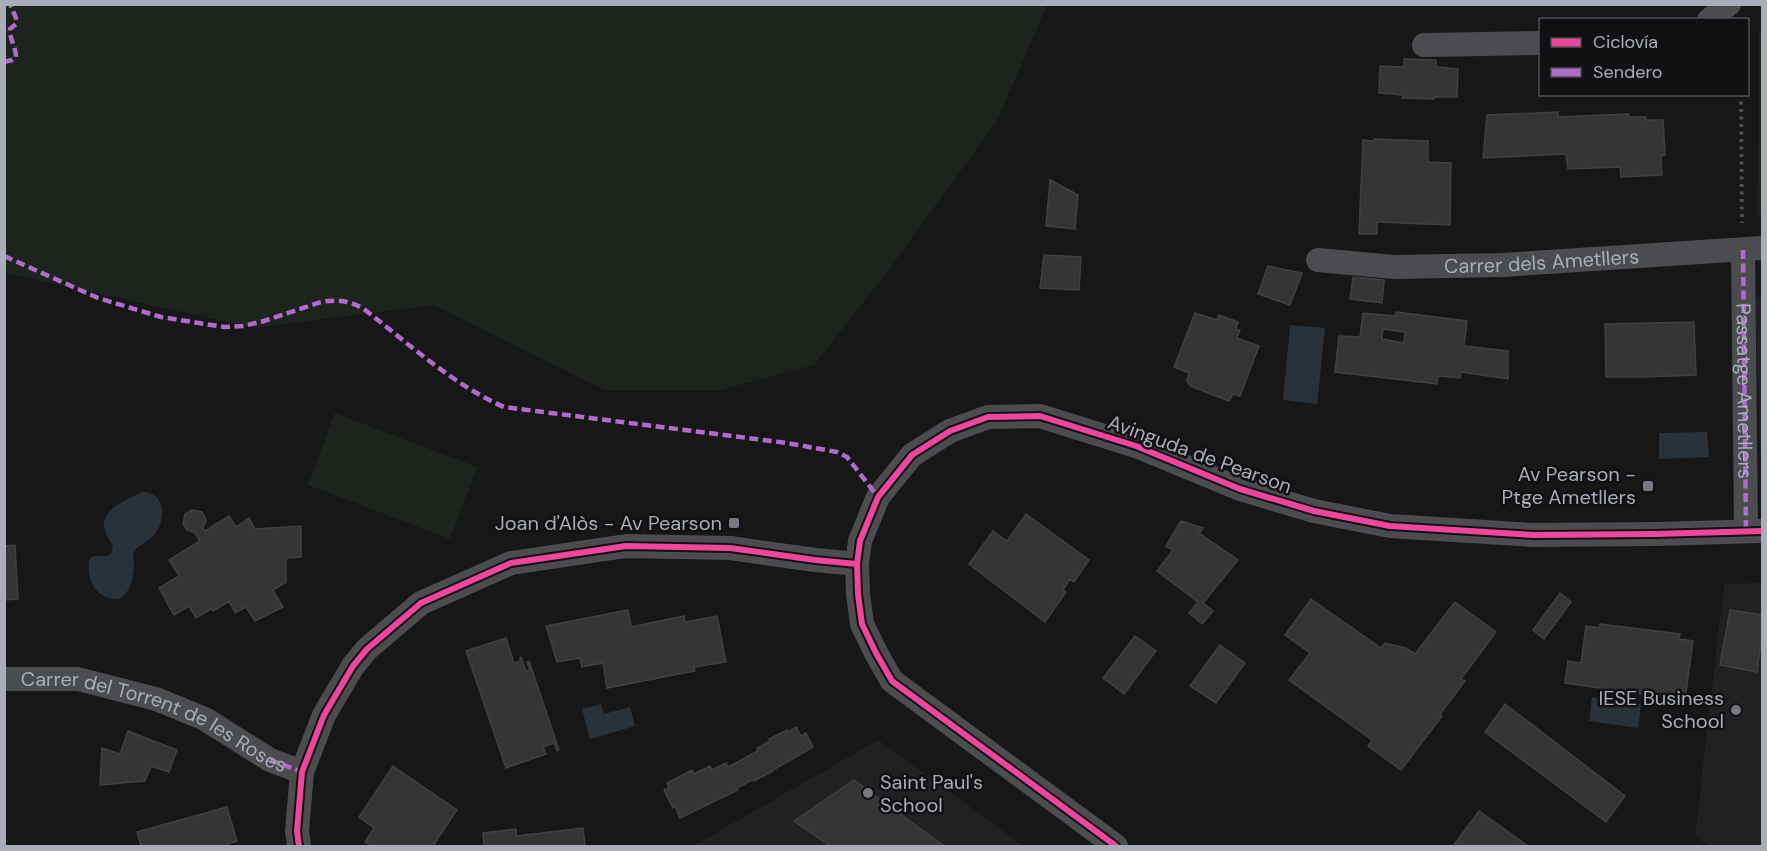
<svg xmlns="http://www.w3.org/2000/svg" width="1767" height="851" font-family="'DM Sans',sans-serif">
<rect width="100%" height="100%" fill="#171717"/>
<path fill="#212123" d="M1755 297H1762V452H1760Z
M1762 583V846H1709L1695 836 1724 584Z
M878 740 1024 846H693Z"/>
<path fill="#1d241e" d="M5 4H1047V5L997 121 890 268 814 365 720 390H605L434 305 255 328 5 273Z
M1762 32V214L1758 215 1759 33Z
M335 413 477 467 450 539 308 485Z"/>
<path fill="#2a3239" d="M1290 325 1325 328 1317 404 1283 400Z
M1707 432 1709 457 1659 459V433Z
M142 492C166 492 166 519 155 534 150 541 136 546 134 552 132 556 134 562 134 566 134 574 131 587 126 593 117 606 98 596 92 584 89 577 88 569 89 561L93 556H108L112 552 113 545C89 514 118 504 142 492Z
M1592 697 1641 704 1638 728 1589 721Z
M601 704 604 714 630 707 635 726 590 739 582 709Z"/>
<path fill="#353536" stroke="#3f4043" stroke-width="1.5" fill-rule="evenodd" d="M1404 59 1436 60V67L1458 69 1457 97H1434V99L1402 98 1403 95 1379 93 1380 66 1404 67Z
M1558 112V117L1628 114 1629 117H1646V120H1663L1665 155 1661 156 1662 175 1621 177 1620 167 1568 169 1566 154 1483 158 1487 115Z
M1374 139 1428 141V162L1451 163 1450 225 1377 222V234H1359L1363 140 1374 141Z
M1050 180 1078 195 1075 229 1046 226Z
M1044 255 1081 257 1079 290 1040 288Z
M1268 266 1302 273 1290 305 1258 294Z
M1353 277 1384 280 1382 303 1350 299Z
M1396 312 1467 321 1464 346 1508 351V379L1461 372 1460 378 1438 376 1437 384 1335 372 1339 336 1360 337 1363 313 1395 316ZM1383 329 1405 332 1404 343 1382 339Z
M1195 313 1217 320 1219 315 1238 322 1236 329 1240 330 1237 338 1259 346 1240 396 1233 394 1229 401 1190 386 1187 381 1189 373 1174 367Z
M1694 322 1696 375 1646 377H1606L1605 324Z
M192 510 202 512 206 520 203 528 205 531 229 516 236 527 249 518 255 529 301 526V557L286 558V582L273 590 283 607 255 621 246 607 235 613 229 601 213 611 212 608 196 618 189 606 174 615 159 588 179 576 169 560 200 541 195 533 187 530 183 524 185 514Z
M1026 514 1089 560 1074 582 1070 579 1063 590 1066 592 1045 622 969 564 993 531 1007 541Z
M1181 521 1203 528 1199 533 1238 560 1203 603 1213 611 1202 624 1189 613 1198 602 1157 571 1173 550 1166 546Z
M15 545 18 599 4 600V546Z
M1560 593 1571 602 1544 639 1533 630Z
M1311 599 1381 648 1385 643 1406 648 1415 654 1455 602 1496 632 1461 679 1465 681 1440 714 1442 716 1401 770 1368 746 1372 740 1289 680 1310 653 1285 635Z
M628 610 631 627 684 616 685 622 717 616 726 662 694 667 695 671 607 688 603 663 582 667 580 658 557 662 546 626Z
M1730 610 1762 615V635L1757 672 1720 665Z
M1600 624 1680 634 1679 639 1693 641 1685 700 1565 683 1568 661 1581 663 1586 626 1600 628Z
M1135 636 1156 651 1124 694 1103 678Z
M506 638 514 663 520 661V658L521 657 526 671 530 670 527 662 529 661 559 750 557 751 554 743 543 747 546 754 506 768 466 651Z
M1220 645 1245 663 1216 703 1190 686Z
M1505 704 1625 796 1606 822 1485 732Z
M796 727 801 736 806 733 813 747 773 770V771L754 781V779L737 788 738 790 680 818 675 806 673 808 664 790 669 788 667 783 692 770 694 774 710 766 712 770 726 763 728 767 758 751 757 748 770 741 769 739 787 730 788 732Z
M128 731 177 750 169 772 151 766 145 781 100 785 102 748 120 754Z
M393 766 457 810 433 846H372L365 842 374 828 359 817Z
M854 780 944 846H830L794 821Z
M227 807 237 841 228 844V846H141L137 832Z
M1479 811 1496 823 1528 846H1453Z
M583 828 585 846H484L483 833 516 829V836Z"/>
<g fill="none" stroke-linecap="round" stroke-linejoin="round">
<path stroke="#4d4e52" stroke-width="4" stroke-dasharray="3 4.5" stroke-linecap="butt" d="M1741 94 1742 223"/>
<g stroke="#4b4c50" stroke-width="24">
<path d="M1709 20 1729 4"/>
<path d="M1424 45 1540 43"/>
<path id="s1" d="M1743 250 1746 531"/>
<path id="s2" d="M1318 260 1394 267 1502 265 1762 248"/>
<path id="s3" d="M4 679H78L156 699 205 719 270 760 302 772"/>
<path d="M299 846 297 831 302 772 324 715 353 666 367 649 421 603 511 563 626 546 730 548 815 560 857 564"/>
<path d="M1116 846 892 681 876 653 862 624 858 594 857 564 860 541 878 497 912 455 950 431 988 417 1040 416 1136 446 1240 489 1314 511 1390 526 1533 535 1655 534 1762 531"/>
</g>
<path stroke="#b06ccc" stroke-width="4.5" stroke-dasharray="9 4.5" stroke-linecap="butt" d="M4 62 12 60 16 57C16 47 9 38 10 29L16 24V18L10 4
M1743 250 1746 531
M4 256 98 298 161 317 224 327 243 326 264 321 321 302C338 299 350 301 364 309 409 344 452 384 504 407L787 443 837 452 847 457 878 497
M270 760 302 772"/>
<defs>
<path id="cycleway" d="M299 846 297 831 302 772 324 715 353 666 367 649 421 603 511 563 626 546 730 548 815 560 857 564
M1116 846 892 681 876 653 862 624 858 594 857 564 860 541 878 497 912 455 950 431 988 417 1040 416 1136 446 1240 489 1314 511 1390 526 1533 535 1655 534 1762 531"/>
</defs>
<use href="#cycleway" stroke="#111113" stroke-width="10"/>
<use href="#cycleway" stroke="#ed469a" stroke-width="6"/>
</g>
<g fill="#757880" stroke="#111113" stroke-width="2">
<rect x="1642" y="480" width="12" height="12" rx="3"/>
<rect x="728" y="517" width="12" height="12" rx="3"/>
<circle cx="1736" cy="710" r="6"/>
<circle cx="868" cy="793" r="6"/>
</g>
<g text-anchor="middle" stroke-width="5" stroke-linejoin="round" paint-order="stroke">
<g font-size="20" fill="#a8adb8" stroke="#111113">
<text dy="7" stroke="none"><textPath href="#s2" startOffset="224">Carrer dels Ametllers</textPath></text>
<text dy="7" stroke="none"><textPath href="#s1" startOffset="141">Passatge Ametllers</textPath></text>
<text transform="translate(1200 454) rotate(20)" y="7">Avinguda de Pearson</text>
<text dy="7" stroke="none"><textPath href="#s3" startOffset="159">Carrer del Torrent de les Roses</textPath></text>
</g>
<g font-size="20" fill="#a8adb8" stroke="#111113" text-anchor="end">
<text x="1636" y="481">Av Pearson -<tspan x="1636" dy="23">Ptge Ametllers</tspan></text>
<text x="722" y="530">Joan d'Alòs - Av Pearson</text>
<text x="1724" y="705">IESE Business<tspan x="1724" dy="23">School</tspan></text>
<text x="880" y="789" text-anchor="start">Saint Paul's<tspan x="880" dy="23">School</tspan></text>
</g>
</g>
<rect width="1767" height="851" fill="none" stroke="#a8adb8" stroke-width="12"/>
<rect x="1539" y="18" width="210" height="78" fill="#111113" stroke="#4d4f55" stroke-width="1.5"/>
<rect x="1551" y="38" width="30" height="9" fill="#ed469a" stroke="#4d4f55" stroke-width="1.5"/>
<text x="1593" y="48" font-size="18" fill="#a8adb8">Ciclovía</text>
<rect x="1551" y="68" width="30" height="9" fill="#b06ccc" stroke="#4d4f55" stroke-width="1.5"/>
<text x="1593" y="78" font-size="18" fill="#a8adb8">Sendero</text>
</svg>
